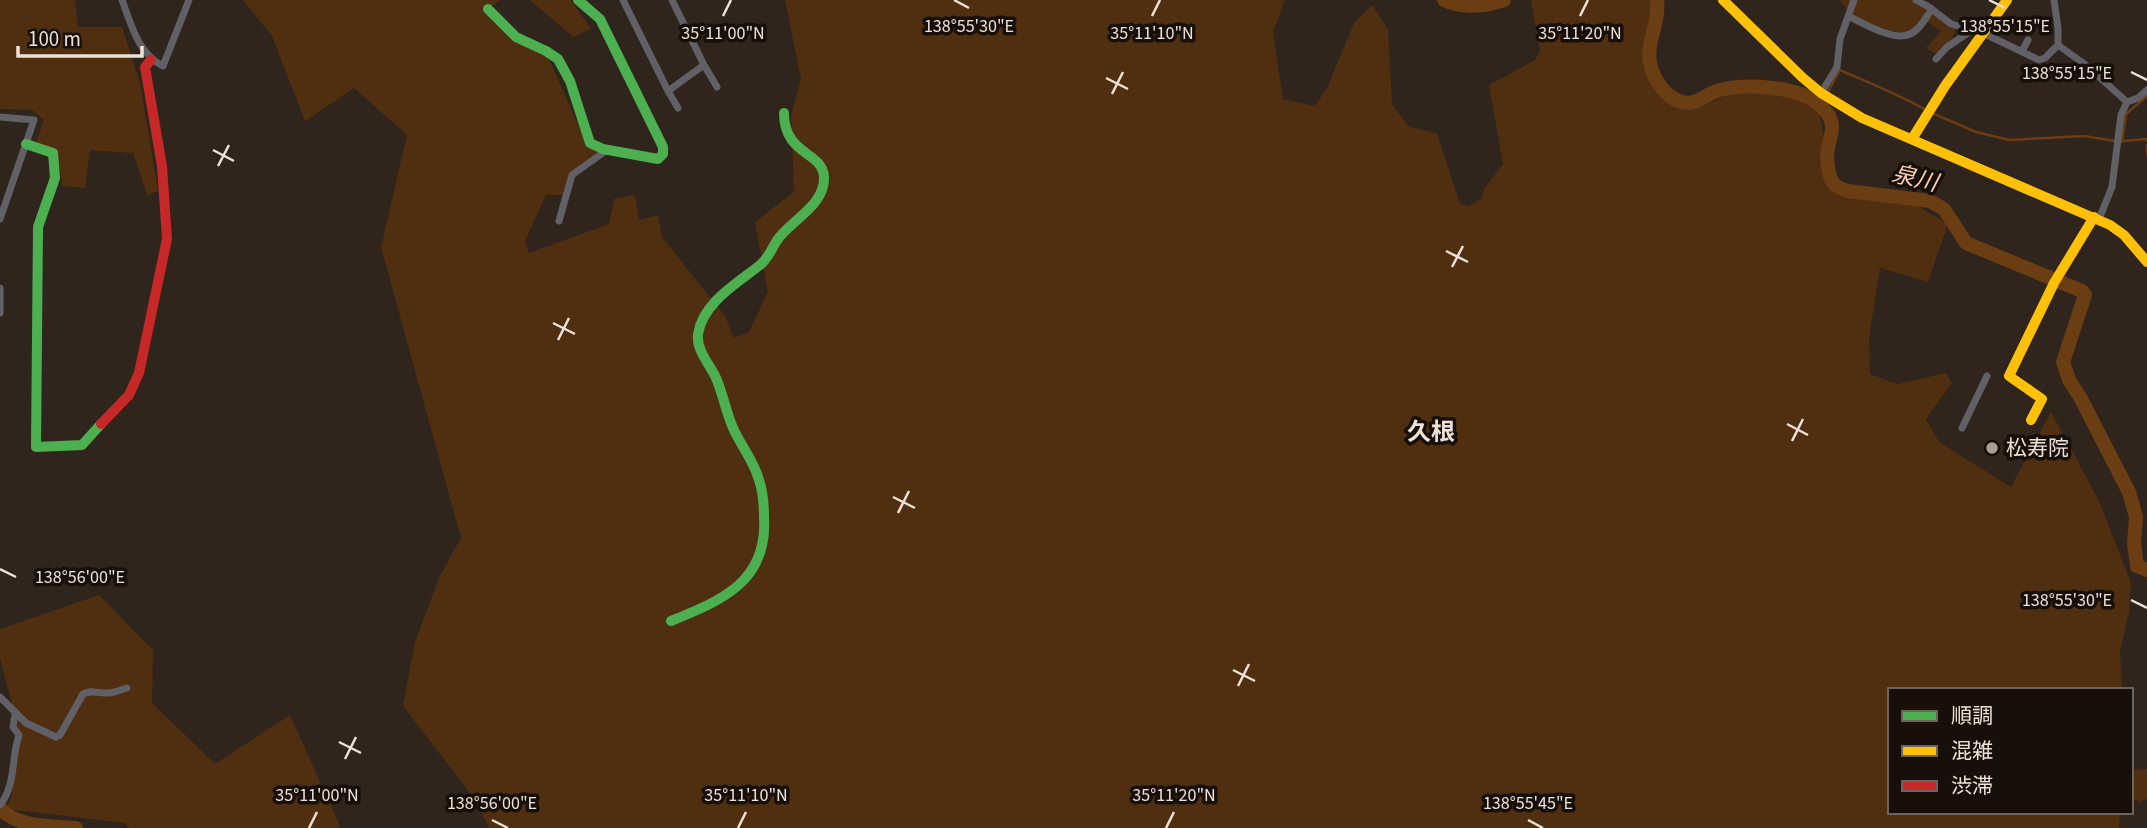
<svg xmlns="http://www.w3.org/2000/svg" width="2147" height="828" font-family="'Source Sans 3','Noto Sans JP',sans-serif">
<rect width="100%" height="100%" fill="#2f251d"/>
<path fill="#502f11" d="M0 0H75L78 27H122L140 83 158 191 147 195 133 153 90 150 85 188 62 186C60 161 57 155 36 143L44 120 32 110 0 109Z
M243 0H500L489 9 548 57 587 144 598 153 572 172 565 195H546L525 241 529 253 609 224 614 199 635 195 639 220 658 215 662 237 725 316 734 338 749 332 768 292 755 222 794 192 791 115 801 79 785 0H1285L1273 32 1283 99 1315 106 1327 88 1354 23 1372 5 1388 29 1392 104 1409 127 1437 133 1460 204 1468 206 1481 199 1484 189 1503 164 1489 85 1535 60 1540 51 1531 0H1652L1657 11 1647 62 1657 91 1686 107 1702 106 1749 86 1794 90 1818 104 1832 187 1916 205 1948 224 1928 282 1880 268 1869 338 1870 374 1897 384 1946 373 1952 383 1926 419 1939 442 2011 487 2051 412 2099 501 2131 583 2129 612 2120 652 2122 690H1890V812H2120L2119 828H490L467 789 403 706 415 642 439 578 461 538 381 247 407 135 354 88 305 121 272 36Z
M530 0H571L591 29 573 37Z
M1840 0H1922L1957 25 1955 33 1938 55 1926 48 1941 31 1927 22 1908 33 1890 31 1857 22Z
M99 595 153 650 152 703 215 764 290 715 341 828H129L125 823 6 809 11 798 20 735 0 658V629Z
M2147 769V799L2139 802 2131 796V770Z"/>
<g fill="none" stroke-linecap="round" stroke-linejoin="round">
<path stroke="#6a3d12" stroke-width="2.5" d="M1820 106 1840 70C1869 83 1898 94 1926 110
M1932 113 1976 132 2009 140 2084 136 2122 142 2126 114 2147 96
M2124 141 2146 139 2147 141
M2147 145V154"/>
<path stroke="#6a3d12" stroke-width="14" d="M1444 0C1462 9 1486 6 1504 0
M1657 0C1660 22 1646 42 1650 63 1654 81 1668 102 1688 103 1698 103 1707 94 1717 91 1742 83 1795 86 1816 102 1824 108 1832 116 1832 127 1832 134 1829 142 1828 148 1826 158 1828 177 1834 184 1837 188 1844 189 1848 191L1930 201 1944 209 1966 243 2082 291 2085 295 2063 362 2069 380 2080 397 2129 492 2136 517 2134 543 2137 566 2147 570
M0 808C17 828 52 826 76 828"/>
<path stroke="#626067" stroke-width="7" d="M122 0C131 24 138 54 163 66L189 0
M623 0 668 91 704 65 672 0
M1916 0 1929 7 1951 24 1983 33 2039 60 2045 58 2058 45
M2054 0 2058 28V45L2087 66 2127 102
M1848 16C1863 23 1894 42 1910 34 1920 30 1926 17 1932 9
M2022 51 2028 40
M1936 59 1947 47 1972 30
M704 65 717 87
M668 91 678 108
M1821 93 1837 67 1840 39 1854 0
M0 117 34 120 0 219
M2099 219 2112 187 2121 115 2127 102 2138 98 2147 90
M559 221 572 175 607 150
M0 288V313
M1962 428 1987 376
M0 697 26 723 56 737 60 735 83 694C92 689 98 694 108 693 115 693 120 690 127 688
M0 805C16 786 11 758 19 735L13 727 15 714"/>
<path stroke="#4caf50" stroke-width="10" d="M488 9 516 37 546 51 558 59 570 81 590 143 603 149 658 159 663 154V147L600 19 578 0
M26 144 53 153 55 178 38 227 36 447 82 445 101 424
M671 621C723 600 768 581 764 517 764 505 763 492 759 480 754 461 741 446 733 428 726 412 723 394 716 378 710 365 696 350 698 334 703 302 738 283 760 265 769 258 772 247 778 239 793 219 825 205 824 177 823 151 784 156 784 113"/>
<path stroke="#ffc107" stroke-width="10" d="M1723 0 1803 78 1821 93 1862 118 2110 225 2124 235 2147 262
M1912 139 1945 86 2007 0
M2031 420 2042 399 2009 376 2054 283 2094 217"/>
<path stroke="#c62828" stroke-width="10" d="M101 424 129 395 139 373 167 239 162 166 145 67 151 60"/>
</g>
<path fill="none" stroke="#ede1d8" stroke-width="2.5" d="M954 0 969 8M1989 0 2005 8M723 16 731 0M1152 16 1160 0M1580 16 1588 0M2131 72 2147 80M1106 78 1128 89M1112 94 1123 72M213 150 234 161M218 166 229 145M1446 251 1468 262M1452 267 1463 246M553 323 575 334M558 340 569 318M1787 424 1808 435M1792 441 1803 419M893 497 915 508M898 513 909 491M0 569 16 577M2131 600 2147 608M1233 670 1255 681M1238 686 1249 664M339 742 361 753M345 759 356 737M492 820 508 828M1528 820 1543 828M309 828 317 812M738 828 746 812M1166 828 1174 812"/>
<circle fill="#aa9f97" stroke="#170f09" stroke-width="2.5" cx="1992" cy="448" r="7"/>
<g text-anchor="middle" stroke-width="7" stroke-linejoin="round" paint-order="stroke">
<g font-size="21" fill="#ede1d8" stroke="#170f09" text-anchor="start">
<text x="2006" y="455">松寿院</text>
</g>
<g font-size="23" font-style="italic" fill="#fecfab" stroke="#170f09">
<text transform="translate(1915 178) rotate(13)" y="8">泉川</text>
</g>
<g font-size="24" font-weight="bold" fill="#ede1d8" stroke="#170f09">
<text x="1431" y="440">久根</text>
</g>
</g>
<g font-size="18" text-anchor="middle" fill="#ede1d8" stroke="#170f09" stroke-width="7" stroke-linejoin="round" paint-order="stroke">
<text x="2005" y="32">138°55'15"E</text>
<text x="969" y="32">138°55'30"E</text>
<text x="723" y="39">35°11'00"N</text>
<text x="1152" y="39">35°11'10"N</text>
<text x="1580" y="39">35°11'20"N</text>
<text x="2067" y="79">138°55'15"E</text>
<text x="80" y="583">138°56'00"E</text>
<text x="2067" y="606">138°55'30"E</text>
<text x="317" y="801">35°11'00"N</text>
<text x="746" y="801">35°11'10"N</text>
<text x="1174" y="801">35°11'20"N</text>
<text x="492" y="809">138°56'00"E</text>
<text x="1528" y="809">138°55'45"E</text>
</g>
<rect x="1888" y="688" width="245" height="126" fill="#170f09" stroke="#6d635c" stroke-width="2"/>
<rect x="1902" y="711" width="35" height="10" fill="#4caf50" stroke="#6d635c" stroke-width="2"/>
<text x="1951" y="723" font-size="21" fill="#ede1d8">順調</text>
<rect x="1902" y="746" width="35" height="10" fill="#ffc107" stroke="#6d635c" stroke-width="2"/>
<text x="1951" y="758" font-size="21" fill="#ede1d8">混雑</text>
<rect x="1902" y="781" width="35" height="10" fill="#c62828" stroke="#6d635c" stroke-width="2"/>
<text x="1951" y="793" font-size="21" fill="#ede1d8">渋滞</text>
<path d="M18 46v10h124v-10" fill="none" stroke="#ede1d8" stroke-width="3.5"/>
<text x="28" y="46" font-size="21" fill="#ede1d8" stroke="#170f09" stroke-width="5" paint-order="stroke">100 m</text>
</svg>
